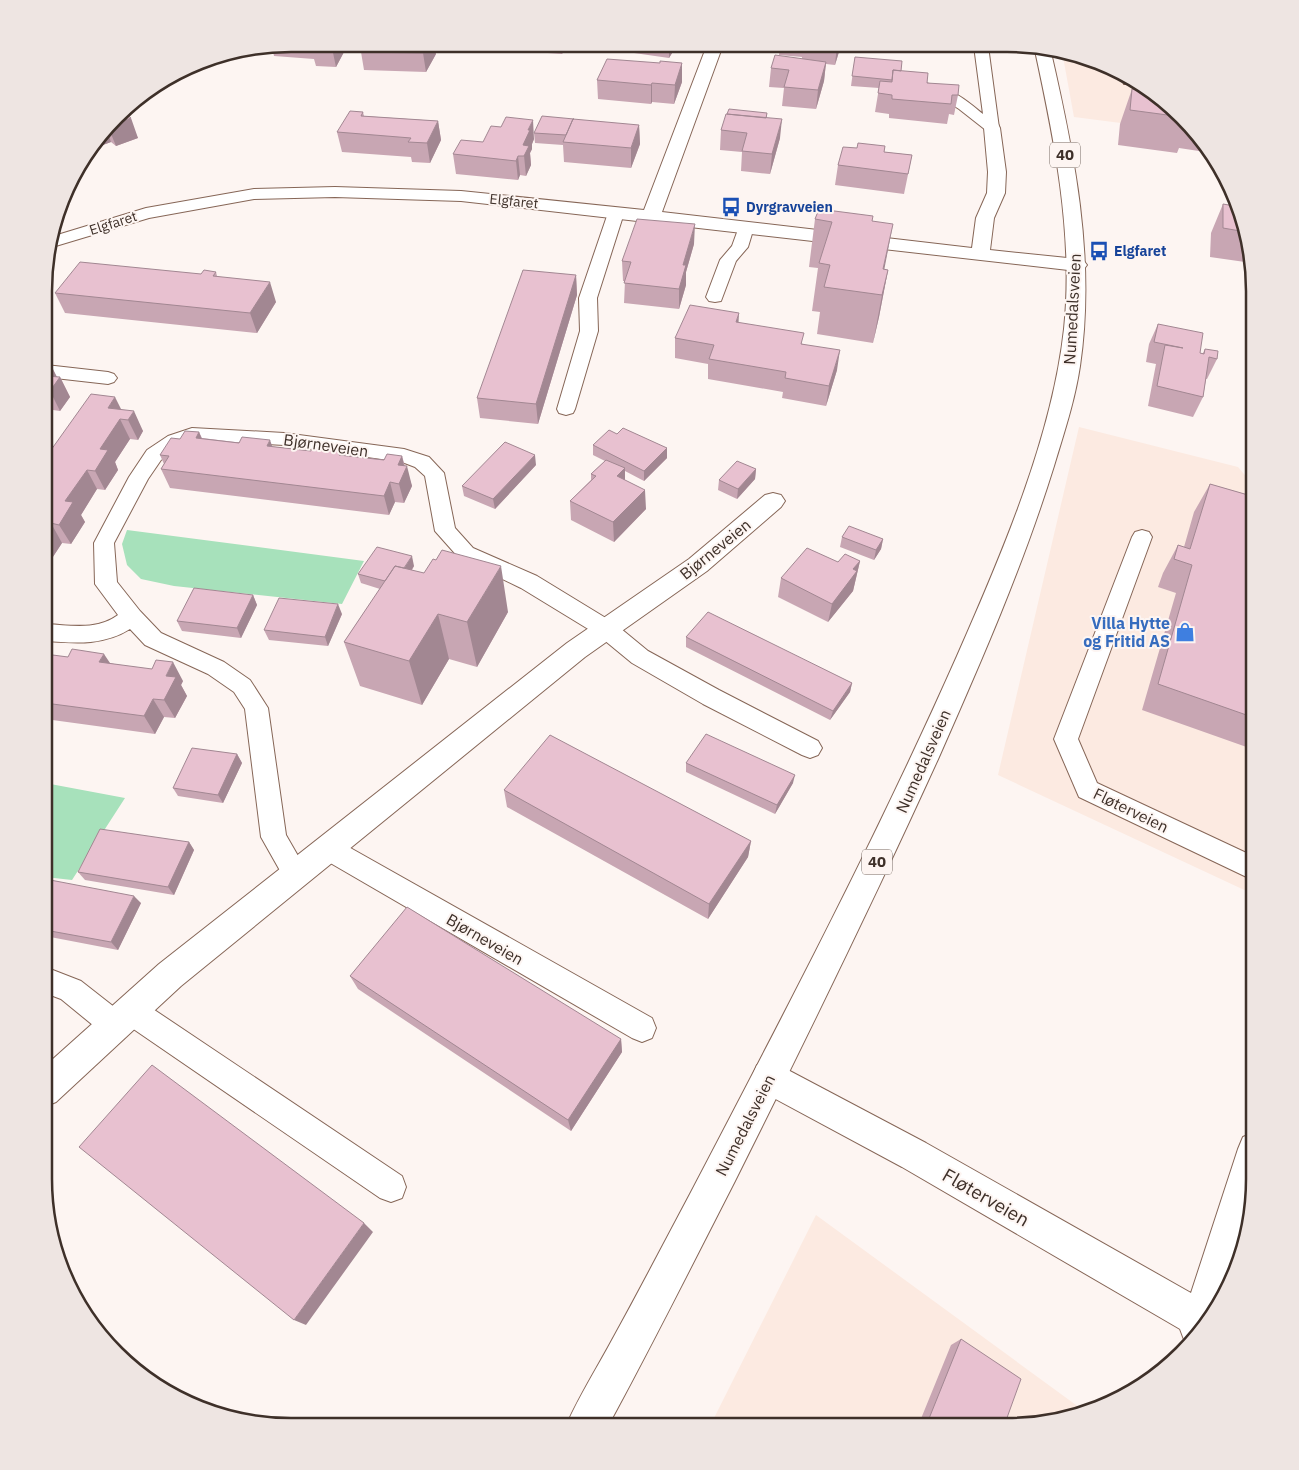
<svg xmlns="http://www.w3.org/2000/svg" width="1299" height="1470" font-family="'IBM Plex Sans',sans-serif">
<rect width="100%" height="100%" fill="#fdf5f2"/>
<path fill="#fceae1" d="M1062 51 1088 57 1145 85 1191 132 1074 117Z
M1079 427 1238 467 1255 487V895L998 775Z
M816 1215 1087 1413 1024 1426H710Z"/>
<path fill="#a7e1bb" d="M127 530 364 561 342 604 174 586 141 579 127 565 122 544Z
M45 783 125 798 72 880 45 877Z"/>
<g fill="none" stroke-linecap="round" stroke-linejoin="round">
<defs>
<path id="service" d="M974 46H988L999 128 997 131H987L959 109 934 93 936 90C951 86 972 105 983 114Z
M1123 74 1136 81 1134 84H1124L1121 77Z
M616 208 622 210 624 213 597 298 598 331 575 409 573 413 566 415 559 413 557 409 580 331 579 298 608 213 610 210Z
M746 222 752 224 754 227 748 247 736 261 721 301 715 302 709 301 706 297 720 260 732 246 740 224Z
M46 365 108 372 114 374 117 378 114 382 108 384 46 377Z
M192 428 284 433 404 449 429 457 444 473 455 528 473 548 537 576 614 623 648 651 719 690 818 741 822 748 818 755 810 758 802 755 703 704 632 663 598 635 521 588 459 558 435 531 425 476 415 467 402 462 284 445 194 440 182 446 161 460 148 479 114 543 117 582 140 611 161 633 224 662 250 680 268 708 286 835 309 875 305 883 296 887 287 883 261 837 245 709 234 692 208 674 145 645 130 629C103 646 75 643 45 641V624C71 625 96 631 118 615L95 584 94 543 129 477 147 450 168 436Z
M1142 530 1149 532 1152 537 1078 739 1097 783 1255 857V881L1079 797 1054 739 1132 537 1135 532Z
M329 838 338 841 652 1018 656 1028 652 1038 642 1042 632 1038 320 857 316 849 320 841Z
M45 967 81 981 118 1010 121 1001 131 998 141 1001 402 1176 406 1187 402 1198 391 1202 380 1198 129 1026 125 1035 115 1039 105 1035 61 999 45 993Z"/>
<path id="minor" d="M707 45H723L662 212 972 248 976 218 987 193 988 172 984 128 986 124H998L1000 128 1006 172 1005 193 994 218 990 250 1077 259 1084 261 1087 265 1084 269 1077 271 461 201 335 197 254 199 149 218 49 248 54 236 146 208 254 189 335 187 461 191 644 210Z
M773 493 781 495 785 501 781 507 707 571 585 657 181 986 56 1102 44 1107V1067L159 964 567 643 689 559 765 495Z
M769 1060 926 1143 1191 1293 1238 1149 1243 1137 1255 1132V1195L1250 1220 1234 1273 1222 1302 1188 1347 1186 1345 1180 1329 902 1167 757 1089 752 1077 757 1065Z"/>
<path id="primary" d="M1034 46 1050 48C1074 152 1096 258 1080 366 1075 400 1064 433 1054 466 1023 566 981 662 939 757 874 900 805 1041 735 1181 693 1263 652 1345 608 1426H566C579 1396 597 1368 612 1340 639 1291 664 1243 690 1194 783 1016 876 839 957 656 1001 556 1052 438 1064 329 1074 234 1054 138 1034 46Z"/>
</defs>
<use href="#service" stroke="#866657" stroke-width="2"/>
<use href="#minor" stroke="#866657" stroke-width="2"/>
<use href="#primary" stroke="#866657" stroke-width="2"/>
<use href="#service" fill="#fff" fill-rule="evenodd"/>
<use href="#minor" fill="#fff" fill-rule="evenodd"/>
<use href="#primary" fill="#fff" fill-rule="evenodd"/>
</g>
<path fill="#c8a6b3" d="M291 44H353L354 46 350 52H344L336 67 316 66 314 59 274 56 272 47Z
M365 44 436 54 426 72 364 70 361 52Z
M477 44 566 45 562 54 477 48Z
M612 45H677L669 58 613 50Z
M780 45H841L835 65 826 64 824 81 816 109 782 106 784 88 769 87 771 68 802 59V57L779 55Z
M855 57 901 71 958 95 954 115 949 114 947 124 889 118V114L875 112 879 88 851 86Z
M660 63H682V82L674 104 652 102 651 104 598 99 597 80Z
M1132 89 1151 91 1212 153 1179 148 1177 153 1118 145 1120 124Z
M123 112 138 138 116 146 111 142 92 149Z
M363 112 364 116 438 121 441 140 430 163 412 162 411 157 342 152 337 132Z
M767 113V118L780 138 770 174 741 171 742 152 720 150 721 130Z
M639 125 640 144 631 168 564 162 563 145 535 143 534 133Z
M534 139 532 144V149L530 153 531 165 526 176 520 175 518 180 456 174 453 154 483 142Z
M885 146 884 152 912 155 904 194 835 185 838 165 857 148Z
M1223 204 1242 212 1252 263 1210 257 1211 233Z
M815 219 872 221 884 269 888 270 879 317 873 343 817 334 820 312 812 311 818 268 809 267Z
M694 244 686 272V285L679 309 624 303 625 281H623L622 261Z
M216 272 217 276 276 302 257 333 65 313 55 293 201 274Z
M576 275 577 295 538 424 480 418 477 398Z
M1255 322V376L1245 341Z
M738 323 803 344 837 370 826 406 782 398 783 392 708 379V364L675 358V338Z
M1158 324 1200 353H1203L1205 349 1217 359 1207 379H1206L1203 397 1193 417 1148 406 1156 364 1146 362 1149 344Z
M46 365 57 377H60L70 397 60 411 46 409Z
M121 409 143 431 138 440 130 439 115 462 118 470 105 490 97 489 81 515 85 522 71 544 62 543 45 569 46 457Z
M199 432 202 438 384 460 402 456 405 466 412 486 404 503 395 502 389 515 170 488 161 469 164 464 160 455 180 439Z
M617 434 667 448V458L644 481 625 471V480L646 509 614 542 571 520 570 501 591 480V474L605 461 593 455V445Z
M536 465 495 509 464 496 462 486Z
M756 469 755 479 737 499 718 490 719 480Z
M1210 484 1255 497V750L1142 710 1176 593 1158 587 1163 573 1178 545 1184 547 1194 512Z
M842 537 883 539 881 549 874 560 840 547Z
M860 561 853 591 828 622 778 597 781 578 838 562Z
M414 566 412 570 508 612 477 667 449 659 422 705 360 686 344 642 380 589 361 583 358 574Z
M253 595 257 605 241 638 182 631 177 621Z
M342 614 328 646 269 640 264 630Z
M686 637 852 683 850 692 830 720 686 647Z
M45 647 51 655 110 663 183 681 181 685 187 696 175 718 164 717 155 734 45 719Z
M237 754 242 763 223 803 178 796 173 788Z
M686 763 793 783 775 814 686 772Z
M504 790 751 841 748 857 708 919 507 807Z
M189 842 194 850 174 895 85 880 78 872Z
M45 879 141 903 118 950 45 936Z
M350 976 621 1039 622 1052 571 1131 358 989Z
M961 1339 1004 1426H918L951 1345Z"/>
<path fill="#a28792" d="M334 44H343L344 52 336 67 332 48Z
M348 44H353L354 46 350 52Z
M428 44H434L436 54 426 72 423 53Z
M561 44 566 45 562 54Z
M669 45H677L669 58Z
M837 45H841L835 65Z
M826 62 824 81 816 109 818 90Z
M682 63V82L674 104 675 85Z
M652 83V102L651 104V85Z
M131 118 138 138 116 146 109 129 112 125Z
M782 119 780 138 770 174 772 154Z
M533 120 534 139 532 144V149L530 153 531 165 526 176 523 145 528 130Z
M438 121 441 140 430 163 427 143Z
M639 125 640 144 631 168V148Z
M107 131 111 142 92 149Z
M518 156 520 175 518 180 516 161Z
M695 224 694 244 686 272V285L679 309V289L683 265Z
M893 224 884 271 883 269Z
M888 270 879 317 873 343 882 295Z
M576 275 577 295 538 424 536 404Z
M270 282 276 302 257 333 250 313Z
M739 313 738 333 736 322Z
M840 350 837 370 826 406 829 386Z
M51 365 58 379 60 377 70 397 60 411 50 391 46 380V372Z
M115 397 125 417 120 419 130 439 115 462 118 470 105 490 95 471 100 449 108 408Z
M134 411 143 431 138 440 128 420Z
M199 432 207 452 196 438Z
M270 440 277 460 267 446Z
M342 448 348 468 339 455Z
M667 448V458L644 481V471Z
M535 455 536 465 495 509 493 499Z
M402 456 405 470 407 466 412 486 404 503 399 484 398 465Z
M625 468V488L617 476Z
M756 469 755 479 737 499 738 489Z
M87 470 97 489 81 515 85 522 71 544 59 525 65 501Z
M390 482 395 502 389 515 384 496Z
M645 490 646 509 614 542 613 522Z
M51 523 62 543 45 569V531Z
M883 539 881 549 874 560 876 550Z
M412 556 414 566 396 594 394 584Z
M860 561 853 591 828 622 832 604 853 569Z
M501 566 508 612 477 667 467 622Z
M45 573 49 578 45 583Z
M253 595 257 605 241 638 237 628Z
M338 604 342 614 328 646 325 637Z
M438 614 449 659 422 705 409 661Z
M45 647 58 664 45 661Z
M104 654 116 672 99 662Z
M173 662 183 681 181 685 187 696 175 718 164 700 166 676Z
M852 683 850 692 830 720 833 711Z
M153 699 164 717 155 734 144 716Z
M237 754 242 763 223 803 218 795Z
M795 775 793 783 775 814 777 805Z
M751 841 748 857 708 919 709 904Z
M189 842 194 850 174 895 168 887Z
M134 896 141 903 118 950 111 942Z
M621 1039 622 1052 571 1131 568 1120Z
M364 1223 373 1232 306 1325 294 1320Z"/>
<path fill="#e8c1d0" stroke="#a28792" d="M314 44H334L332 48 312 47Z
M365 44H428L423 53 361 52Z
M775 55 826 62 818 90 784 87 789 70 771 68Z
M855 57 902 61 901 71 893 70 892 80 852 76Z
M607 59 660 63V61L682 63 675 85 652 83 651 85 597 80Z
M893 70 928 73 927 83 959 85 958 95H952L951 104 892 99V95L878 93 880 81 892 82Z
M1132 89 1151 91 1175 116 1130 110Z
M729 109 767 113 766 118 727 114Z
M350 111 363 112 361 116 438 121 427 143 408 142 411 138 337 132Z
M123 112 131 118 112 125Z
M726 114 782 119 772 154 742 151 747 133 721 130Z
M542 116 574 119H573L566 135 534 133Z
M506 117 533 120 528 130H530L523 145 529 146 524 156H518L516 161 453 154 461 140 483 142 491 126 501 127Z
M573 119 639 125 631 148 563 142Z
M858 143 885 146 884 152 912 155 908 174 838 165 843 147 857 148Z
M1223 204 1240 207 1242 212 1246 232 1223 228Z
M819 209 873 216 872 221 893 224 883 269 888 270 882 295 824 287 830 265 819 263 832 222 815 219Z
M637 219 695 224 683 265H686L679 289 624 283 631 262 622 261Z
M80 262 201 274 204 270 216 272 213 276 270 282 250 313 55 293Z
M523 270 576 275 536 404 477 398Z
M690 305 739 313 736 322 804 333 801 344 840 350 829 386 785 378 786 372 709 359 714 345 675 338Z
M1158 324 1203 333 1200 353 1204 354 1205 349 1218 351 1217 359 1209 357 1203 397 1157 386 1165 345 1183 348 1154 342Z
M46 365H51L46 372Z
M46 376 60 377 50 391 46 390Z
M91 394 115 397 108 408 134 411 128 420 120 419 100 449 108 450 95 471 87 470 65 501 73 502 59 525 51 523 45 531 46 457Z
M623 428 667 448 644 471 593 445 609 430 617 434Z
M185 431 199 432 196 438 239 443 242 437 270 440 267 446 311 451 314 445 342 448 339 455 384 460 387 454 402 456 398 465 407 466 399 484 390 482 384 496 161 469 169 456 160 455 171 438 180 439Z
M505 442 535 455 493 499 462 486Z
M606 460 625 468 617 476 645 490 613 522 570 501 596 476 591 474Z
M737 461 756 469 738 489 719 480Z
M1210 484 1255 497V718L1158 684 1192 565 1174 559 1178 545 1190 549Z
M849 526 883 539 876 550 842 537Z
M377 547 412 556 404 568 395 566 385 581 358 574Z
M807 548 838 562 845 554 860 561 853 569 857 571 832 604 781 578Z
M442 550 501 566 467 622 438 614 409 661 344 642 395 566 424 573 433 559 436 560Z
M194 588 253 595 237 628 177 621Z
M279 598 338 604 325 637 264 630Z
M708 612 852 683 833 711 686 637Z
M72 649 104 654 99 662 152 669 156 660 173 662 166 676 176 677 164 700 153 699 144 716 45 703V654L68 657Z
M706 734 795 775 777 805 686 763Z
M550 735 751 841 709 904 504 790Z
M192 748 237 754 218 795 173 788Z
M100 829 189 842 168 887 78 872Z
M45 879 134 896 111 942 45 930Z
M407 907 621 1039 568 1120 350 976Z
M152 1065 364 1223 294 1320 79 1147Z
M961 1339 1021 1379 1004 1426H926Z"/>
<defs>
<symbol id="bus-bare" viewBox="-9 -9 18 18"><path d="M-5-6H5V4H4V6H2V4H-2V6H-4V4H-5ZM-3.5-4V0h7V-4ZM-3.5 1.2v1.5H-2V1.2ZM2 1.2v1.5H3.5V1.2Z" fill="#1a4fb4" stroke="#fdf5f2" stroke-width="2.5" paint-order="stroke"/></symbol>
<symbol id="shop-bare" viewBox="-9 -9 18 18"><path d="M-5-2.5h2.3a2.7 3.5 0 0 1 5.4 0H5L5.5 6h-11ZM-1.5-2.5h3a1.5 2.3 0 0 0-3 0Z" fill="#3f7fe0" stroke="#fdf5f2" stroke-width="2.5" paint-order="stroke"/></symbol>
</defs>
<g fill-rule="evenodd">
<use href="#bus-bare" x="717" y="193" width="28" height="28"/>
<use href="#bus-bare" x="1085" y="237" width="28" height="28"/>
<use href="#shop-bare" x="1171" y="618" width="28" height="28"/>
</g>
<g text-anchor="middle" stroke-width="4" stroke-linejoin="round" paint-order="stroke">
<g font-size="14" fill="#3e3029" stroke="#fdf5f2">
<text transform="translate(514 201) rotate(6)" y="5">Elgfaret</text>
<text transform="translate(113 223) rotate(-18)" y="5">Elgfaret</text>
</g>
<g font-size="14" font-weight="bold" fill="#164399" stroke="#fdf5f2" text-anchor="start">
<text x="746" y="212">Dyrgravveien</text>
<text x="1114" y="256">Elgfaret</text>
</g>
<g fill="#fdf5f2" stroke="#776b65" stroke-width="1">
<rect x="1050" y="142.5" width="30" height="25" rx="4"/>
<rect x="862" y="849.5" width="30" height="25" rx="4"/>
</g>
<g font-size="15" font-weight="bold" fill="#3e3029">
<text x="1065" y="160">40</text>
<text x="877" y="867">40</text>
</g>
<g font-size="16" fill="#3e3029" stroke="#fdf5f2">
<text transform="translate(1072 309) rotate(-87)" y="6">Numedalsveien</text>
<text transform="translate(326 445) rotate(8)" y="6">Bjørneveien</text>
<text transform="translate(715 549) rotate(-39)" y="6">Bjørneveien</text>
<text transform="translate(923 761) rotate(-66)" y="6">Numedalsveien</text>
<text transform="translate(1131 810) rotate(26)" y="6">Fløterveien</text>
<text transform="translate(485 939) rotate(30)" y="6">Bjørneveien</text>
<text transform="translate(745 1125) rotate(-63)" y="6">Numedalsveien</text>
</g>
<g font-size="16" font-weight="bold" fill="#366cbe" stroke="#fdf5f2" text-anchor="end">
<text x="1170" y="629">Villa Hytte<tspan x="1170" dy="18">og Fritid AS</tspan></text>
</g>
<g font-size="19" fill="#3e3029" stroke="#fdf5f2">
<text transform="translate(986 1197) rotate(30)" y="7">Fløterveien</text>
</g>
</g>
<path d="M0 0H1299V1470H0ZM291 52H1007A239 239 0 0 1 1246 291V1179A239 239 0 0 1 1007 1418H291A239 239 0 0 1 52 1179V291A239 239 0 0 1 291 52Z" fill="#eee5e2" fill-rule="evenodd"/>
<path fill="none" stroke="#3e3029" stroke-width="2.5" d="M291 52H1007A239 239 0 0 1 1246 291V1179A239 239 0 0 1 1007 1418H291A239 239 0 0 1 52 1179V291A239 239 0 0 1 291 52Z"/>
</svg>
